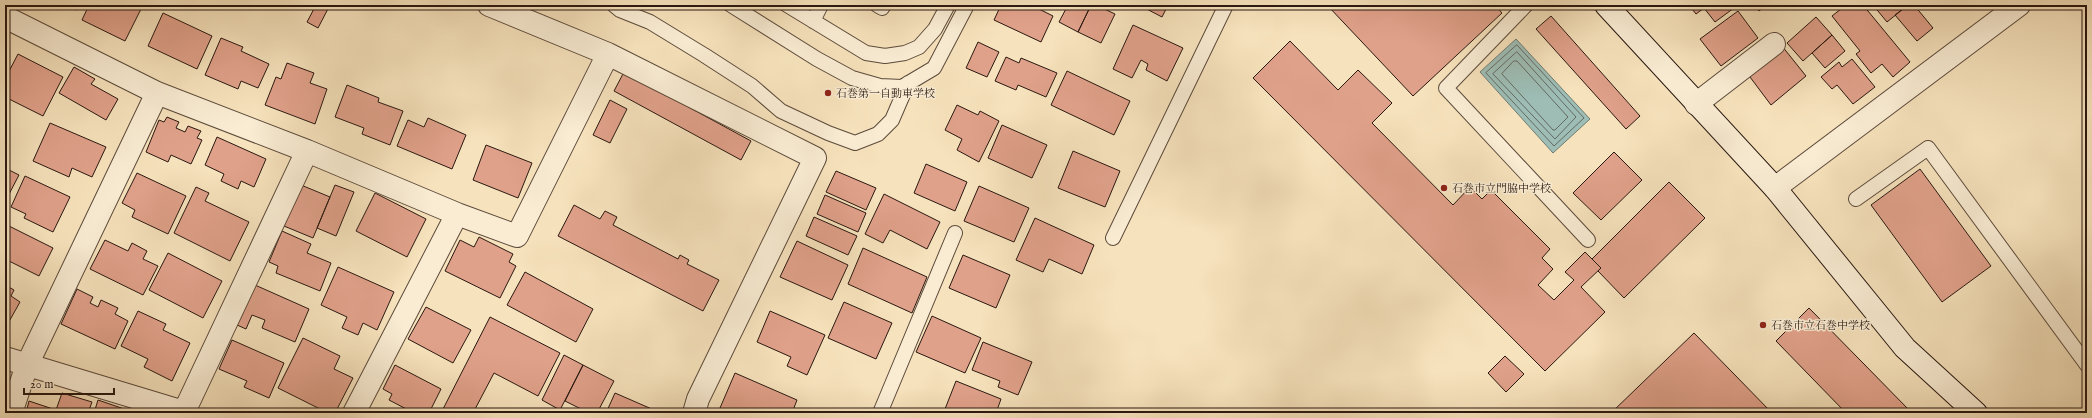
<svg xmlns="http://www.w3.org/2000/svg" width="2092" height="418" font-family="'IM FELL English','Noto Serif JP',serif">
<rect width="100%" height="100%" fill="#f6e2bc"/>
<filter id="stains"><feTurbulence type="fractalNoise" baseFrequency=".005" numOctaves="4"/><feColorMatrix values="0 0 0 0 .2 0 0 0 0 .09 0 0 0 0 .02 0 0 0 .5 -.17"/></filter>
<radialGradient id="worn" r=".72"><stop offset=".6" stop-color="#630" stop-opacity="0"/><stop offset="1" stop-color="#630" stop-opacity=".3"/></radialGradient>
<path fill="#9dbdb5" stroke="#6f7b73" d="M1516 39 1590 119 1553 153 1480 72Z"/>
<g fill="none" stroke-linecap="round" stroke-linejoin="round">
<path stroke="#636a62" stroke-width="1" d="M1517 45 1584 118 1554 146 1486 73Z
M1517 52 1576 117 1555 139 1493 74Z
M1514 61H1517L1568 117 1555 130H1553L1502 74Z"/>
</g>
<path fill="#e0a18a" stroke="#291810" d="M65 5H79L77 10Z
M89 5H143L125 41 82 20Z
M316 5H330L318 28 307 22Z
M1001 5H1031L1053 16 1041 42 994 20Z
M1068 5H1091L1078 32 1059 22Z
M1091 5H1096L1115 14 1101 43 1078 32Z
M1128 5H1136L1134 9Z
M1139 5H1168L1162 17Z
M1327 5H1495L1502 13 1413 96Z
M1689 5H1738L1715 22 1704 8 1696 14Z
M1754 5H1766L1759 11Z
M1846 5H1863L1910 62 1893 77 1882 64 1871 73 1856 54 1860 51 1832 16Z
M1873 5H1908L1887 22Z
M1908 5H1914L1933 28 1917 41 1895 15Z
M1738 11 1758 38 1721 66 1700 39Z
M163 13 212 36 197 69 148 46Z
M1551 16 1640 116 1626 129 1536 29Z
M1816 17 1832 35 1803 61 1787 43Z
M1133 25 1183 48 1167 81 1146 70 1148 64 1141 60 1132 78 1113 69Z
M1832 35 1845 51 1825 68 1812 53Z
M221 38 243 47 241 51 269 64 258 88 241 81 238 89 205 75Z
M1290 41 1338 90 1358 70 1392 103 1372 123 1453 205 1470 187 1482 199 1491 190 1550 249 1542 258 1553 269 1538 285 1554 300 1574 280 1565 272 1585 252 1601 268 1581 287 1605 312 1545 371 1253 78Z
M978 42 999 52 987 77 966 68Z
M1782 46 1806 76 1771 105 1747 73Z
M18 54 63 77 43 116 5 97V79Z
M1006 57 1019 63 1021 58 1057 73 1046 97 1018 85 1016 90 995 81Z
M1852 59 1875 87 1853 104 1837 85 1832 89 1821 77 1839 62 1842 67Z
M287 63 314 73 310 83 327 89 315 124 265 105 276 77 281 79Z
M74 67 95 79 91 84 118 99 106 120 59 93Z
M1067 71 1130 101 1114 135 1051 105Z
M624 72 751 141 741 160 614 91Z
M347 85 379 98 378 102 403 111 390 145 362 134 364 128 335 117Z
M610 100 627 109 610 143 593 135Z
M957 105 978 115 980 111 999 121 979 162 957 150 962 139 945 130Z
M167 117 179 122 176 128 185 132 188 126 201 131 197 138 202 140 191 164 171 155 168 162 146 152 159 120 164 122Z
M428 118 466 135 452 169 397 146 408 120 424 127Z
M50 123 106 147 92 177 72 168 69 177 33 161Z
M1002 125 1047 145 1032 178 988 158Z
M217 137 266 159 254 187 241 181 238 189 221 181 224 174 205 165Z
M486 145 532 163 518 198 473 180Z
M1073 151 1120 171 1105 207 1058 188Z
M1614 152 1642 180 1601 220 1573 193Z
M926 164 967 182 955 211 914 193Z
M5 168 19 175 7 198H5Z
M1920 169 1991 266 1942 302 1871 205Z
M836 171 876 188 866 210 826 192Z
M137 173 186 196 168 234 132 217 135 210 122 203Z
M25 176 70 197 53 232 24 218 26 214 11 207Z
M1669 182 1705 218 1624 298 1598 271 1601 268 1592 259Z
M301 185 330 197 313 238 284 226Z
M335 185 354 192 336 236 317 228Z
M979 186 1029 208 1014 242 964 221Z
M196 187 209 193 205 201 249 222 230 261 174 233Z
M375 193 426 219 407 257 356 231Z
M884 194 940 222 927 249 890 230 883 243 865 234Z
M825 195 866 213 858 232 817 214Z
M574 205 600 219 605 211 617 217 613 225 678 259 680 255 689 260 687 264 719 280 703 311 558 236Z
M814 217 857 236 848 255 806 236Z
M1035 218 1094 245 1082 274 1049 259 1043 272 1016 260Z
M5 224 53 248 39 276 5 259Z
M282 231 311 244 307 253 331 263 320 291 276 273 278 266 269 262Z
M479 237 513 254 509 262 516 266 500 298 445 271 460 240 474 247Z
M105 240 128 251 132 243 147 251 143 259 158 266 143 295 90 269Z
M797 241 848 265 832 300 780 277Z
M863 248 927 277 912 313 848 284Z
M168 253 222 281 203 318 149 290Z
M963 255 1010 275 996 308 949 288Z
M338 267 394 292 377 330 363 323 358 335 342 328 347 317 321 305Z
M525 272 593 309 576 342 507 305Z
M5 285 14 290 11 296 20 302 6 327Z
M255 285 309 309 295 342 262 328 265 320 252 315 246 329 237 325Z
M77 289 93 297 90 303 98 307 101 300 118 308 115 314 128 321 115 349 61 324Z
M844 302 892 323 876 359 828 338Z
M426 307 471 330 453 363 408 339Z
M1809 308 1912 413H1846L1776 341Z
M138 311 166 324 163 330 190 343 172 381 144 367 148 359 121 346Z
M770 311 825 335 807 375 787 366 791 357 757 342Z
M932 316 981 338 965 373 916 352Z
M490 317 560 353 538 396 494 373 473 413H441Z
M1694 333 1772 413H1611Z
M303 338 340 356 334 369 353 378 335 413H328L278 388Z
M232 340 284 363 269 398 244 387 247 381 219 369Z
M983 342 1032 362 1018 395 998 387 1000 381 972 370Z
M564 355 583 365 560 410 542 400Z
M1505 356 1524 374 1506 392 1488 373Z
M395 365 441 389 429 413H414L389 400 392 394 383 389Z
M583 365 614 381 597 413H589L565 401Z
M735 373 797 400 792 413H732L720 408Z
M956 381 1001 399 996 413H954L945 409Z
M62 393 92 402 88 413H26L29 401 56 410Z
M615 393 661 413H606Z
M98 400 136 413H94Z"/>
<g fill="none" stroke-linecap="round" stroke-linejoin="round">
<defs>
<path id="lane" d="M614 5 620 10 650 22 704 55 752 86 781 111 828 133 855 143 878 134 892 120 908 83
M731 5 817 59 852 78 880 86 902 87 934 68 967 5
M787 5 866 53 885 56 905 53 919 47 935 29 948 5
M877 5 882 8 884 5
M1526 5 1446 88 1588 240
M813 21 821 5
M1856 199 1928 148 2087 365
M1113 238 1226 5
M880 413 955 233"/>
<path id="street" d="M489 5 608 54 815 158 698 399 694 413
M5 17 157 93 307 151 457 214 354 413
M1696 104 1774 44
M1775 188 2019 5
M457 214 517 236 608 54
M5 358 187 413
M184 412 307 151
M11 413 27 365 157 93"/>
<path id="secondary" d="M1606 5 1775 188 1905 348 1976 413"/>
</defs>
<use href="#lane" stroke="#5c4a3b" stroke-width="16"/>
<use href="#street" stroke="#5c4a3b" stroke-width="24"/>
<use href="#secondary" stroke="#291810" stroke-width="24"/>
<use href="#lane" stroke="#f9ecd3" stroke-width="14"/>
<use href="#street" stroke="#f9ecd3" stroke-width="22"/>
<use href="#secondary" stroke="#f9ecd3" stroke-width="22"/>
</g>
<g fill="#8f2418" stroke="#f9ecd3" stroke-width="1.5">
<circle cx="828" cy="93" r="4"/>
<circle cx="1444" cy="188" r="4"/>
<circle cx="1763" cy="325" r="4"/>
</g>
<g text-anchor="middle" stroke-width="3" stroke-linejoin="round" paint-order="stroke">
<g font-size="11" fill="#291810" stroke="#f9ecd3" text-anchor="start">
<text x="836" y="97">石巻第一自動車学校</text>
<text x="1452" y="192">石巻市立門脇中学校</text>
<text x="1771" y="329">石巻市立石巻中学校</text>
</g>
</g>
<rect width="2092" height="418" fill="none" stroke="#f6e2bc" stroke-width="20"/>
<rect x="6" y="6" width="2080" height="406" fill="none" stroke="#291810" stroke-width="2"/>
<rect x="10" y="10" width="2072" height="398" fill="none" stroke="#291810"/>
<path d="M24 388v6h90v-6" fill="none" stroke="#291810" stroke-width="2"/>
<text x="30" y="388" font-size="12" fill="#291810" stroke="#f9ecd3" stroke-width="3" paint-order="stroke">20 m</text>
<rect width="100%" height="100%" filter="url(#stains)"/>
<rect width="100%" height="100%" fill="url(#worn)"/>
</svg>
